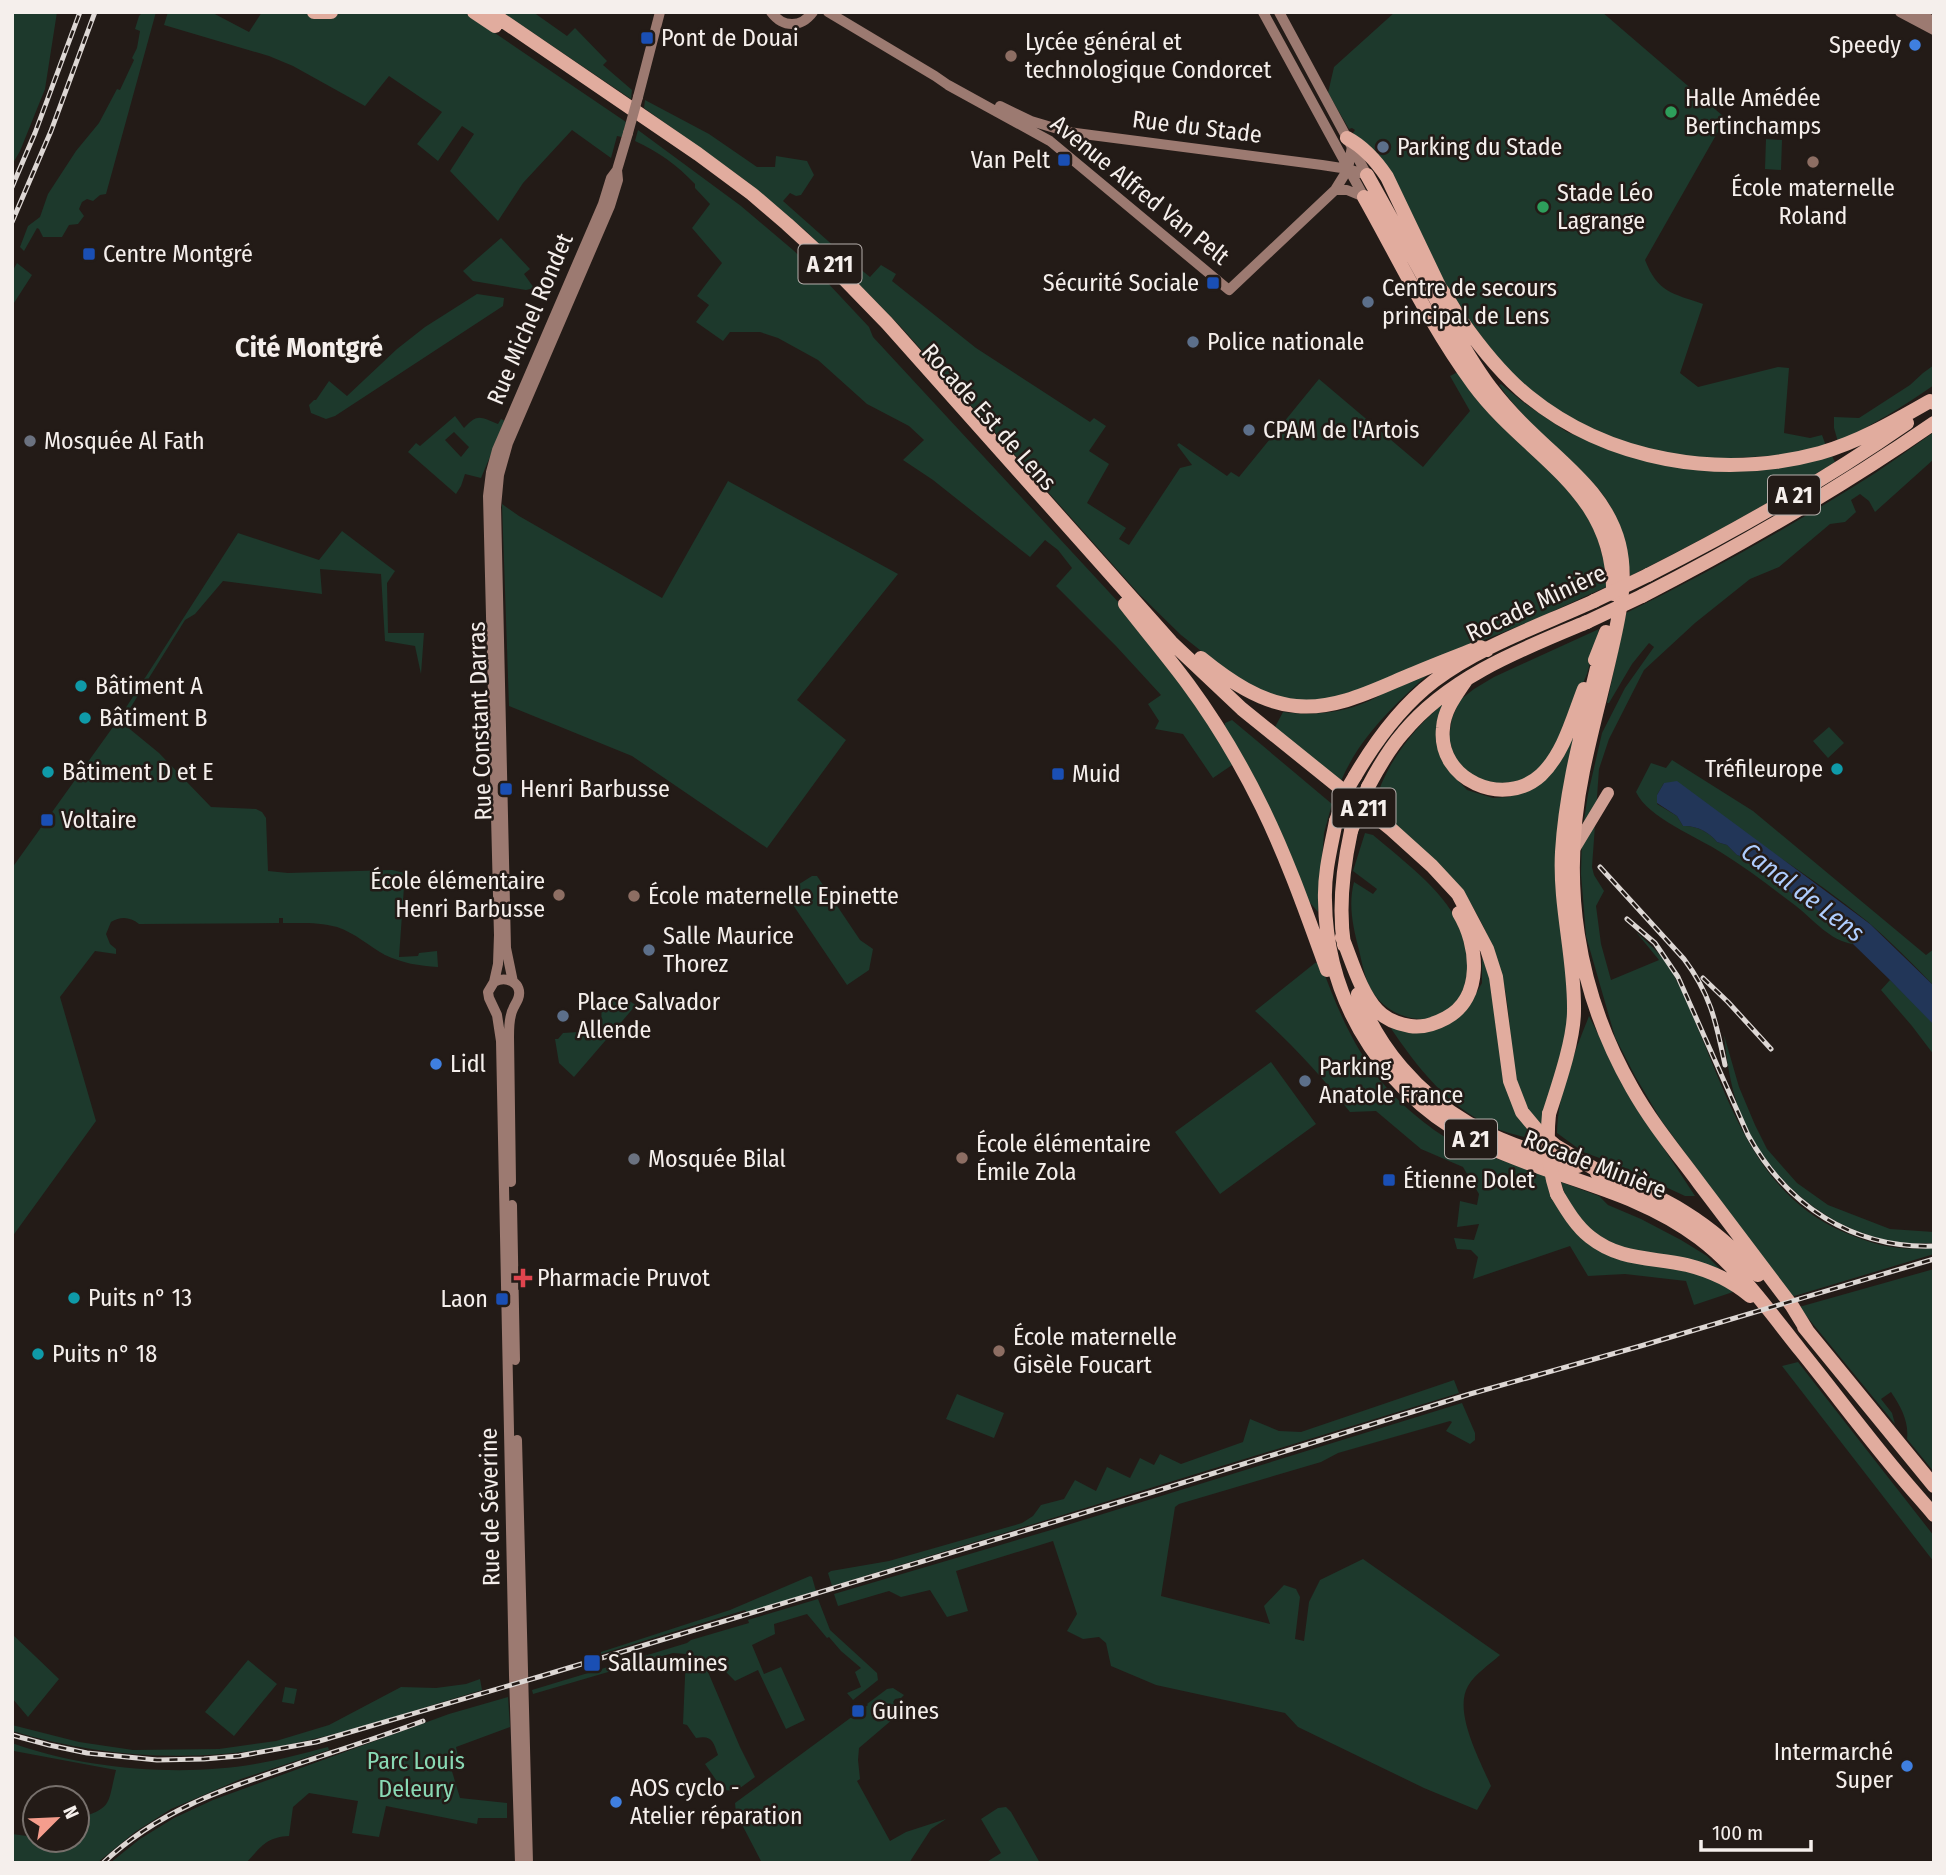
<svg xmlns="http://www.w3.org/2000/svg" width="1946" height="1875" font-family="'Fira Sans Condensed',sans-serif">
<rect width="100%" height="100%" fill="#231b17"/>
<path fill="#1d392c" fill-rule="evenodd" d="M12 12H57L45 89 20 151 12 165Z
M143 12H156L106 194 100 195 93 201 87 199 82 202 79 209 84 216 78 224 69 225 62 237H43L39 229 37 228 24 251 20 247 28 226 40 217 48 194 76 151 99 123 117 89 120 90 134 60 132 58 137 48 140 31 135 29 139 16Z
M168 12H211L249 32 262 12H304C317 18 329 16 341 12H464L626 122 622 137 617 136 611 158 572 130 523 183 498 221 450 171 474 134 462 126 438 161 417 144 442 112 389 76 365 106 293 66 269 56 164 25Z
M502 12 515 14 533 12 567 36 575 28 607 61 603 65 632 90 631 99Z
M1395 12H1602L1723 116 1724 121 1645 260C1658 293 1672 293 1703 304L1680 373 1698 387 1778 367 1789 368 1784 433 1810 438 1822 435 1826 446 1783 455 1717 459 1653 454 1591 430 1545 404 1512 376 1446 290 1354 135 1353 133 1355 130 1352 128 1349 129 1328 93 1334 67Z
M645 100 709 134 757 167H775L776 156 807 161 814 175 801 195 796 196 790 193 783 201 854 264 870 277 881 265 896 274 892 281 976 348 1090 422 1094 418 1106 426 1089 451 1109 464 1087 503 1126 528 1119 539 1129 545 1180 468 1192 465 1177 445 1179 443 1227 476 1231 472 1239 477 1319 379 1423 467 1470 411 1450 376 1458 372 1562 480 1593 520 1610 585 1538 618 1376 684 1315 703 1263 694 1215 662 1181 635 1139 594 901 327 831 256 806 231 749 183 644 108Z
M638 130 741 206 793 250 825 280 869 327 873 337 1121 605 1180 680 1235 763 1213 778 1183 734 1155 729 1159 721 1148 704 1161 695 1116 646 1056 586 1072 568 1058 550 1045 540 1030 557 933 480 903 460 924 440 909 426 867 404 818 360 778 338 760 332H730L723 341 696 322 709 305 697 296 722 263 692 228 710 204 695 188V184C677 165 659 152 635 141Z
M1766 139 1782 140 1781 170 1765 169Z
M501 238 530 269 524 274 534 288 526 290 473 281 463 271Z
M17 263 32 275 12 306V272Z
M477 294 504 298 503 306 335 416 326 419 311 413 309 405 314 400H316L329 381 347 396 397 349 425 327Z
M1934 365V385C1903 407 1872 425 1838 442L1834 428V417L1859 418 1910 385 1923 373Z
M1501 384 1523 402 1567 432 1618 452 1663 464 1831 454 1835 462C1769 504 1700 541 1630 576 1627 549 1621 523 1606 499 1593 480 1574 465 1557 449 1536 429 1516 409 1499 385Z
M455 416 464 428C478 413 480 417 498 424L501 419 505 421 481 478 465 474 461 486 456 494 408 452 416 443 420 446ZM454 432 469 447 461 457 445 440Z
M1934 432V459L1875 512 1869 501 1860 494 1851 500 1856 512 1845 522 1830 524 1779 567 1750 579 1695 623 1644 670 1609 739 1599 769 1592 867 1594 875 1604 891 1596 906 1601 944 1611 980 1659 960 1636 932C1644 939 1652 946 1659 954 1676 974 1686 1000 1696 1024 1731 1106 1757 1196 1846 1233 1878 1246 1899 1251 1934 1248V1254L1791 1297 1661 1120 1635 1076 1615 1037 1586 936 1581 874 1582 833 1588 794 1602 733 1625 688 1654 647 1649 643 1632 664 1609 703H1607L1626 613C1704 575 1779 533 1853 487 1881 470 1907 451 1934 432Z
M728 481 898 574 797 700 846 740 767 848 632 756 509 706 502 504 519 516 662 598Z
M342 531 395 571 387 583 388 633H424L421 674 415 646 385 641 381 574 320 569 322 594 223 581 195 614 185 620 129 710 120 721 159 753 211 807 256 809 262 812 266 818 268 871 288 873 392 870 405 873 399 957 418 956 419 953 437 951 438 967C419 966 402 963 385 955 369 946 355 933 337 927 320 922 301 923 283 923V918H279V923L139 924C130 917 121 916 111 922L106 934 110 944 116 949V954L95 951 60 997 96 1121 12 1237V868L118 720 238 533 319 560Z
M1599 629 1587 674 1553 752 1541 768 1525 781 1490 784 1460 768 1453 754 1449 737 1452 718 1460 700 1474 689 1494 677Z
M1433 670C1397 702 1360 736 1341 781L1274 729 1283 712C1319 716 1347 713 1379 696L1378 693Z
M1447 700 1441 708 1437 727 1446 765 1452 774 1467 790 1493 798 1509 797 1536 784 1581 710 1569 1031 1541 1128C1535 1118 1525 1108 1521 1097 1509 1062 1512 1026 1505 990 1499 957 1484 924 1466 896L1374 807C1384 764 1414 728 1447 700Z
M1232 720 1332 804 1324 833 1318 912 1306 898 1225 730V723Z
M1829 727 1844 743 1828 758 1813 741Z
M1672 760 1753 811 1926 955 1934 949V986C1913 964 1891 942 1868 922 1804 870 1733 827 1664 783L1657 795V804L1677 816 1683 826C1695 825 1710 832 1717 842L1727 845 1737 855 1751 860 1766 874 1772 875 1799 901 1811 905 1850 937 1853 944C1830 941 1814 920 1796 906 1772 888 1748 869 1722 853 1698 837 1648 818 1636 792L1651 763 1666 768Z
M1365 833 1373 835C1401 859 1442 889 1458 923 1469 945 1472 974 1460 996 1440 1032 1391 1022 1372 991 1365 980 1362 963 1359 950 1353 927 1348 905 1354 882L1373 894 1377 889 1353 871Z
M812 876H817L860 940 873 949 869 970 847 985 785 893Z
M1482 956 1490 979 1498 1042 1537 1136 1535 1140C1521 1136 1506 1133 1493 1127 1448 1107 1417 1067 1390 1027L1457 1017 1469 1006 1482 983Z
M1320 962C1342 1022 1364 1073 1415 1115 1427 1125 1440 1135 1454 1142 1483 1156 1515 1164 1546 1174L1582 1237 1687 1271 1715 1278 1736 1291 1694 1305 1686 1281 1625 1274 1588 1276 1570 1246 1473 1279 1478 1257 1471 1250 1457 1249 1454 1238 1474 1240 1479 1224 1457 1227 1460 1201 1477 1205 1479 1194 1463 1167 1421 1149 1376 1111 1350 1112C1319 1073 1292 1044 1255 1011L1315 963Z
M1890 980 1932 1021 1934 1025V1055L1912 1026 1881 990Z
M622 997 636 1005 574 1077 559 1063 555 1039H558L563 1033 594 1031 601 1029 602 998Z
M1589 1016 1631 1100 1638 1109 1695 1196H1685L1616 1164 1583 1152 1557 1133C1558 1092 1574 1054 1589 1016Z
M1724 1035 1739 1087 1755 1125 1767 1149 1797 1183 1828 1205 1890 1229 1934 1232V1243C1925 1243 1916 1244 1907 1243 1836 1236 1775 1187 1745 1124 1732 1096 1727 1065 1724 1035Z
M1271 1062 1316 1124 1220 1194 1175 1132Z
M1561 1182 1599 1196 1608 1205 1641 1219 1681 1240 1707 1256 1728 1277 1627 1251 1589 1230 1566 1198Z
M1934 1269V1472L1907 1439C1909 1421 1901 1407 1891 1392L1881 1399 1892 1413 1895 1424 1799 1307Z
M1798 1362 1934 1536V1562L1782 1366Z
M1454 1380 1459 1393 832 1586 828 1573 831 1571 889 1561 1022 1523 1033 1516 1041 1505 1064 1499 1075 1480 1096 1491 1107 1467 1130 1478 1140 1458 1154 1465 1160 1454 1181 1464 1243 1442 1250 1419 1279 1431 1301 1432Z
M957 1394 1004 1413 994 1438 946 1419Z
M1462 1403 1475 1433V1440L1470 1444 1446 1431 1452 1422 1450 1421 1338 1453 1321 1462 1179 1504 1175 1507 1161 1596 1270 1624 1264 1606 1284 1585 1296 1589 1300 1597 1295 1639 1304 1641 1309 1602 1320 1580 1363 1559 1500 1655C1490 1664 1475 1674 1468 1686 1453 1712 1480 1760 1491 1786L1477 1810 1424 1788 1298 1727 1285 1713 1156 1685 1111 1666 1106 1643 1099 1637 1083 1639 1067 1631 1077 1614 1053 1541 956 1571 968 1611 947 1617 930 1590 901 1597 889 1591 838 1606 834 1594 1051 1530Z
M810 1576 812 1577 816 1591 747 1613 745 1610 601 1654V1652L730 1610Z
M818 1599 830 1630 877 1673 878 1680 853 1700 847 1693 861 1687 855 1672 861 1668 841 1651 829 1637 827 1638 807 1614 774 1624 775 1634 752 1645 764 1674 781 1667 805 1720 786 1729 758 1670 735 1681 717 1663 705 1665 740 1747 755 1777 736 1791 723 1790 705 1764 718 1755C713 1741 712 1735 696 1738L687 1725 683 1724 686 1654 673 1653 533 1694 532 1690 687 1643 691 1640 749 1623 748 1620Z
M12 1634 59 1679 28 1717 12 1698Z
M248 1660 277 1684 234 1736 205 1712Z
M480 1679 482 1690C414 1710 346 1734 276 1747 187 1763 99 1757 12 1731V1725L79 1742 133 1750 219 1749 276 1741 329 1725 401 1687 436 1688 466 1684Z
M285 1687 297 1689 294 1704 282 1702Z
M893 1688 904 1695 901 1698 895 1699 893 1702 897 1707 893 1719 859 1748 858 1760 860 1779 857 1781 890 1841 906 1832 946 1819 931 1829 909 1863H762L736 1813 735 1803 868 1705 867 1704 887 1689Z
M508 1697 510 1727 456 1747 460 1766 451 1768 460 1798 507 1803V1818H478L477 1824 386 1806 379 1837 352 1833 358 1801 309 1793 293 1807 289 1836C266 1837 261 1847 246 1863H110L140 1839 174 1818 213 1800 449 1714Z
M12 1743C83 1769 181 1777 255 1764 280 1760 304 1753 328 1747L329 1750 241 1779 171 1809 135 1832 97 1863H12V1834L27 1836 35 1834V1840H77V1819C113 1807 107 1806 116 1770L14 1751Z
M1006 1807 1011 1812 1040 1863H985L1001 1853 981 1819 998 1808Z"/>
<path fill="#223658" d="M1677 781 1870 924 1934 986V1025L1890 980 1853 944 1850 937 1811 905 1799 901 1772 875 1766 874 1751 860 1737 855 1727 845 1717 842C1710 832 1695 825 1683 826L1677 816 1657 803V795L1664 783Z"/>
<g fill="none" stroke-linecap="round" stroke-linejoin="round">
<path stroke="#9c7a71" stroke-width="10" d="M771 12C783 28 801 28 813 12
M828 12 935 76 948 85 1050 141 1229 290 1335 190 1348 169 1352 146
M1263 12 1364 197
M1279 12 1367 175
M1900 12 1934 30
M1918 12 1934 22
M638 97 660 12
M1000 106 1031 121 1068 132 1322 165 1348 169 1367 175
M1335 190H1347L1364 197
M494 982C506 975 524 983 518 999 516 1004 512 1009 511 1015 509 1022 509 1030 509 1037L511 1182
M513 982 506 948 496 507 499 475 508 443 610 206 618 180 617 170 628 133
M512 1205 515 1360
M517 1440 528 1863
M520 1863 514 1675 501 1041 497 1015 489 998 488 992 494 982 498 964 499 935 488 496 491 472 497 450 603 204 611 178 617 170"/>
<path stroke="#d0a094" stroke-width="12" d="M1573 851 1608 793"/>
<path stroke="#e1ac9e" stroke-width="14" d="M314 12H331
M474 12 495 26
M490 12 698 154 752 194 787 224 821 255 887 323 1171 642 1242 709 1391 829 1432 866 1458 894 1487 949 1496 977 1510 1081 1522 1112 1537 1130 1556 1146 1605 1175
M1347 138C1364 147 1377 162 1387 177L1441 290
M1367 175C1390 216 1413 258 1436 299 1453 329 1469 359 1490 387 1503 404 1518 420 1533 434 1567 467 1607 496 1619 544 1628 580 1619 617 1611 652 1602 692 1591 731 1583 771 1560 882 1576 990 1632 1088 1651 1122 1676 1152 1699 1183 1730 1224 1761 1265 1792 1306L1808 1332
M1364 197C1399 259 1431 327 1474 385 1528 458 1616 489 1613 594
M1441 289C1449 299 1454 310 1461 320 1480 347 1502 375 1528 396 1608 461 1720 480 1820 453 1859 442 1895 421 1930 401L1934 403
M1648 575C1737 530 1825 480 1907 423
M1642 596C1743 544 1840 488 1934 423
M1125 604C1146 631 1168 657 1188 684 1216 722 1241 764 1262 807 1288 860 1307 915 1327 970
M1201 658C1228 680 1261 703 1296 706 1336 710 1374 690 1410 675 1433 665 1457 656 1480 647L1487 650
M1595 660 1606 632
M1466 680C1456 695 1444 710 1443 728 1437 780 1504 809 1541 775 1564 753 1573 717 1584 689
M1355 776C1376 740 1400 707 1434 681 1480 646 1542 625 1594 601
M1368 787C1378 768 1389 749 1403 733 1449 677 1522 649 1587 622
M1336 821C1331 847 1324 873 1325 900 1326 1006 1390 1102 1486 1146 1557 1179 1636 1190 1699 1238 1740 1269 1769 1311 1801 1351 1835 1393 1868 1438 1903 1479 1913 1491 1924 1503 1934 1515
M1342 937C1352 961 1360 991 1377 1010 1385 1019 1398 1024 1410 1026 1423 1028 1435 1024 1446 1018 1484 998 1478 944 1459 913
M1344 945C1338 906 1343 868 1351 831
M1358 994C1378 1048 1418 1094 1468 1123 1502 1143 1541 1154 1578 1166
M1549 1114C1558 1086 1574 1040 1574 1011 1575 958 1559 906 1562 852 1566 785 1585 720 1600 655
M1597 1173C1664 1195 1711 1222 1758 1275
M1557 1194C1566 1209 1576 1226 1590 1237 1620 1261 1652 1257 1687 1265 1711 1271 1731 1280 1750 1296
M1804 1327 1934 1486"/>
<defs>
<path id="rail" d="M12 187 35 133 80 12
M12 222 51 131 95 12
M1600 867 1684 959C1711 995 1716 1022 1725 1065
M1627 919 1655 943 1678 977 1748 1135C1786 1205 1853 1249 1934 1246
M1703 978 1728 1002 1771 1049
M12 1735 49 1745 87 1753 157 1760 204 1759 239 1756 316 1742 545 1675 1153 1492 1470 1394 1644 1345 1934 1259
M103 1863C158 1811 221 1790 292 1766 336 1751 380 1737 423 1721"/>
</defs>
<use href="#rail" stroke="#ddd7d4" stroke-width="5"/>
<use href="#rail" stroke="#231b17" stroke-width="2.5" stroke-dasharray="8" stroke-linecap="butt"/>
<path stroke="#9c7a71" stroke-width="10" d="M628 133 638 97"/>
<path stroke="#e1ac9e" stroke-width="14" d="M1594 601 1648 575
M1587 622 1642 596
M1336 821 1349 786 1355 776
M1351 831 1368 787
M1549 1114C1546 1143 1548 1167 1557 1194"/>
</g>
<g fill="#1a4fb4" stroke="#231b17" stroke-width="2.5">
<rect x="640" y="31" width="14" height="14" rx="3.5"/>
<rect x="1057" y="153" width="14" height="14" rx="3.5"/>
<rect x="82" y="247" width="14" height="14" rx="3.5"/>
<rect x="1206" y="276" width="14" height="14" rx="3.5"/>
<rect x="1051" y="767" width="14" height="14" rx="3.5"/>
<rect x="499" y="782" width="14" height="14" rx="3.5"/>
<rect x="40" y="813" width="14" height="14" rx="3.5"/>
<rect x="1382" y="1173" width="14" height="14" rx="3.5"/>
<rect x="495" y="1292" width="14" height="14" rx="3.5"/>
<rect x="583" y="1654" width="18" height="18" rx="3.5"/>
<rect x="851" y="1704" width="14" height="14" rx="3.5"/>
</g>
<g fill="#3f7fe0" stroke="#231b17" stroke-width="2.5">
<circle cx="1915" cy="45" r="7"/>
<circle cx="436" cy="1064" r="7"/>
<circle cx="1907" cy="1766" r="7"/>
<circle cx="616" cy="1802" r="7"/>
</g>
<g fill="#8d6e63" stroke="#231b17" stroke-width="2.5">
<circle cx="1011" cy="56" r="7"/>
<circle cx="1813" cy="162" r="7"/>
<circle cx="559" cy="895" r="7"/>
<circle cx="634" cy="896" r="7"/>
<circle cx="962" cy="1158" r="7"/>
<circle cx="999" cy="1351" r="7"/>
</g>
<g fill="#2e9e5b" stroke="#231b17" stroke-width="2.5">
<circle cx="1671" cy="112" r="7"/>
<circle cx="1543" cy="207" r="7"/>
</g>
<g fill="#5c6f8a" stroke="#231b17" stroke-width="2.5">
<circle cx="1383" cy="147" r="7"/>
<circle cx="1368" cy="302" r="7"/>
<circle cx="1193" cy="342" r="7"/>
<circle cx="1249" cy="430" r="7"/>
<circle cx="649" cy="950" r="7"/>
<circle cx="563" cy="1016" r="7"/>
<circle cx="1305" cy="1081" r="7"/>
</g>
<g fill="#6b7280" stroke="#231b17" stroke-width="2.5">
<circle cx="30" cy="441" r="7"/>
<circle cx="634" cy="1159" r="7"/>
</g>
<g fill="#0f9aa8" stroke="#231b17" stroke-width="2.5">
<circle cx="81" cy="686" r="7"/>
<circle cx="85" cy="718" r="7"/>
<circle cx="1837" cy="769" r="7"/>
<circle cx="48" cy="772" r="7"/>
<circle cx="74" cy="1298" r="7"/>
<circle cx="38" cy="1354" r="7"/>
</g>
<path fill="#e0444e" stroke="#231b17" stroke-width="2.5" d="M519.5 1267.5h7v7h7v7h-7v7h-7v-7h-7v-7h7z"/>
<g text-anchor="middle" stroke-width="5" stroke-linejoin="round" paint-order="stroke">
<g fill="#231b17" stroke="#b6afac" stroke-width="2">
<rect x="798.5" y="244.5" width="63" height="39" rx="5"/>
<rect x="1768" y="475.5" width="52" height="39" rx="5"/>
<rect x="1332.5" y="788.5" width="63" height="39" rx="5"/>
<rect x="1445" y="1119.5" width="52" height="39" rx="5"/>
</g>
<g font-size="23" font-weight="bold" fill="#f5efec">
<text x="830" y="272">A 211</text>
<text x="1794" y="503">A 21</text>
<text x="1364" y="816">A 211</text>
<text x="1471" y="1147">A 21</text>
</g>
<g font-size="24" fill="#f5efec" stroke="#231b17" text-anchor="start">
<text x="661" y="46">Pont de Douai</text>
<text x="1025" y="50">Lycée général et<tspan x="1025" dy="28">technologique Condorcet</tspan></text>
<text x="1901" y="53" text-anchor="end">Speedy</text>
<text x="1685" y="106">Halle Amédée<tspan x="1685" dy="28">Bertinchamps</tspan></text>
<text x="1397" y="155">Parking du Stade</text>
<text x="1050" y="168" text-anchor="end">Van Pelt</text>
<text x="1813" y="196" text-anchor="middle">École maternelle<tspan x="1813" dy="28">Roland</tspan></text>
<text x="1557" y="201">Stade Léo<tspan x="1557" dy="28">Lagrange</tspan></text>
<text x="103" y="262">Centre Montgré</text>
<text x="1199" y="291" text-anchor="end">Sécurité Sociale</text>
<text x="1382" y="296">Centre de secours<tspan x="1382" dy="28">principal de Lens</tspan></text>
<text x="1207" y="350">Police nationale</text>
<text x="1263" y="438">CPAM de l'Artois</text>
<text x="44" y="449">Mosquée Al Fath</text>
<text x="95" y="694">Bâtiment A</text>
<text x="99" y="726">Bâtiment B</text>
<text x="1823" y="777" text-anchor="end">Tréfileurope</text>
<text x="62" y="780">Bâtiment D et E</text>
<text x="1072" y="782">Muid</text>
<text x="520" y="797">Henri Barbusse</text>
<text x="61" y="828">Voltaire</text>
<text x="545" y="889" text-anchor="end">École élémentaire<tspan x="545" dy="28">Henri Barbusse</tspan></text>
<text x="648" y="904">École maternelle Epinette</text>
<text x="663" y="944">Salle Maurice<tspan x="663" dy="28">Thorez</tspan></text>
<text x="577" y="1010">Place Salvador<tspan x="577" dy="28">Allende</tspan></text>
<text x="450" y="1072">Lidl</text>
<text x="1319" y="1075">Parking<tspan x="1319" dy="28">Anatole France</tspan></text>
<text x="976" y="1152">École élémentaire<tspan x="976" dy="28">Émile Zola</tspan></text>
<text x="648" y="1167">Mosquée Bilal</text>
<text x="1403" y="1188">Étienne Dolet</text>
<text x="537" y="1286">Pharmacie Pruvot</text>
<text x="88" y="1306">Puits n° 13</text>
<text x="488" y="1307" text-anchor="end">Laon</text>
<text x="1013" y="1345">École maternelle<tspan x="1013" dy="28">Gisèle Foucart</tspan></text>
<text x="52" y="1362">Puits n° 18</text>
<text x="608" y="1671">Sallaumines</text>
<text x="872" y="1719">Guines</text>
<text x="1893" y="1760" text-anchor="end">Intermarché<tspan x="1893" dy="28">Super</tspan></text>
<text x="630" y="1796">AOS cyclo -<tspan x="630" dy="28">Atelier réparation</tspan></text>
</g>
<g font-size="24" fill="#f5efec" stroke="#231b17">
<text transform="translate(1197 127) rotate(7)" y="8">Rue du Stade</text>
<text transform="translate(1140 190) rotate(39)" y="8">Avenue Alfred Van Pelt</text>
<text transform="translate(530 319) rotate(-67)" y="8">Rue Michel Rondet</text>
<text transform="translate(989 417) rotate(48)" y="8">Rocade Est de Lens</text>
<text transform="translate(1536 603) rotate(-25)" y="8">Rocade Minière</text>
<text transform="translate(480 721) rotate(-92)" y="8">Rue Constant Darras</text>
<text transform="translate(1595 1164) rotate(21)" y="8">Rocade Minière</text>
<text transform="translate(490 1507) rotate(-91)" y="8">Rue de Séverine</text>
</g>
<g font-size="24" fill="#89d9b4" stroke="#231b17">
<text x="416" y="1769">Parc Louis<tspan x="416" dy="28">Deleury</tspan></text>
</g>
<g font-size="26" font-style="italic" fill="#afcdfe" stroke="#231b17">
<text transform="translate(1803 892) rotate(37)" y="9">Canal de Lens</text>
</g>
<g font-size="28" font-weight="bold" fill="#f5efec" stroke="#231b17">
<text x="309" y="357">Cité Montgré</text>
</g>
</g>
<rect width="1946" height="1875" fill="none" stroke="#f5efec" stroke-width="28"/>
<g transform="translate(56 1819) rotate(66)"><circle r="33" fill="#231b17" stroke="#77706c" stroke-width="2"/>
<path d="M0-5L12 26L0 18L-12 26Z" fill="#f59d8d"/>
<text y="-10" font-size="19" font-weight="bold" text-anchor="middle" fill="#f5efec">N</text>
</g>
<path d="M1701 1840v10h110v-10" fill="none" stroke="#f5efec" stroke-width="3.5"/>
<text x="1712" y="1840" font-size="21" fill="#f5efec" stroke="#231b17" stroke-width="5" paint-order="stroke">100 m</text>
</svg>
